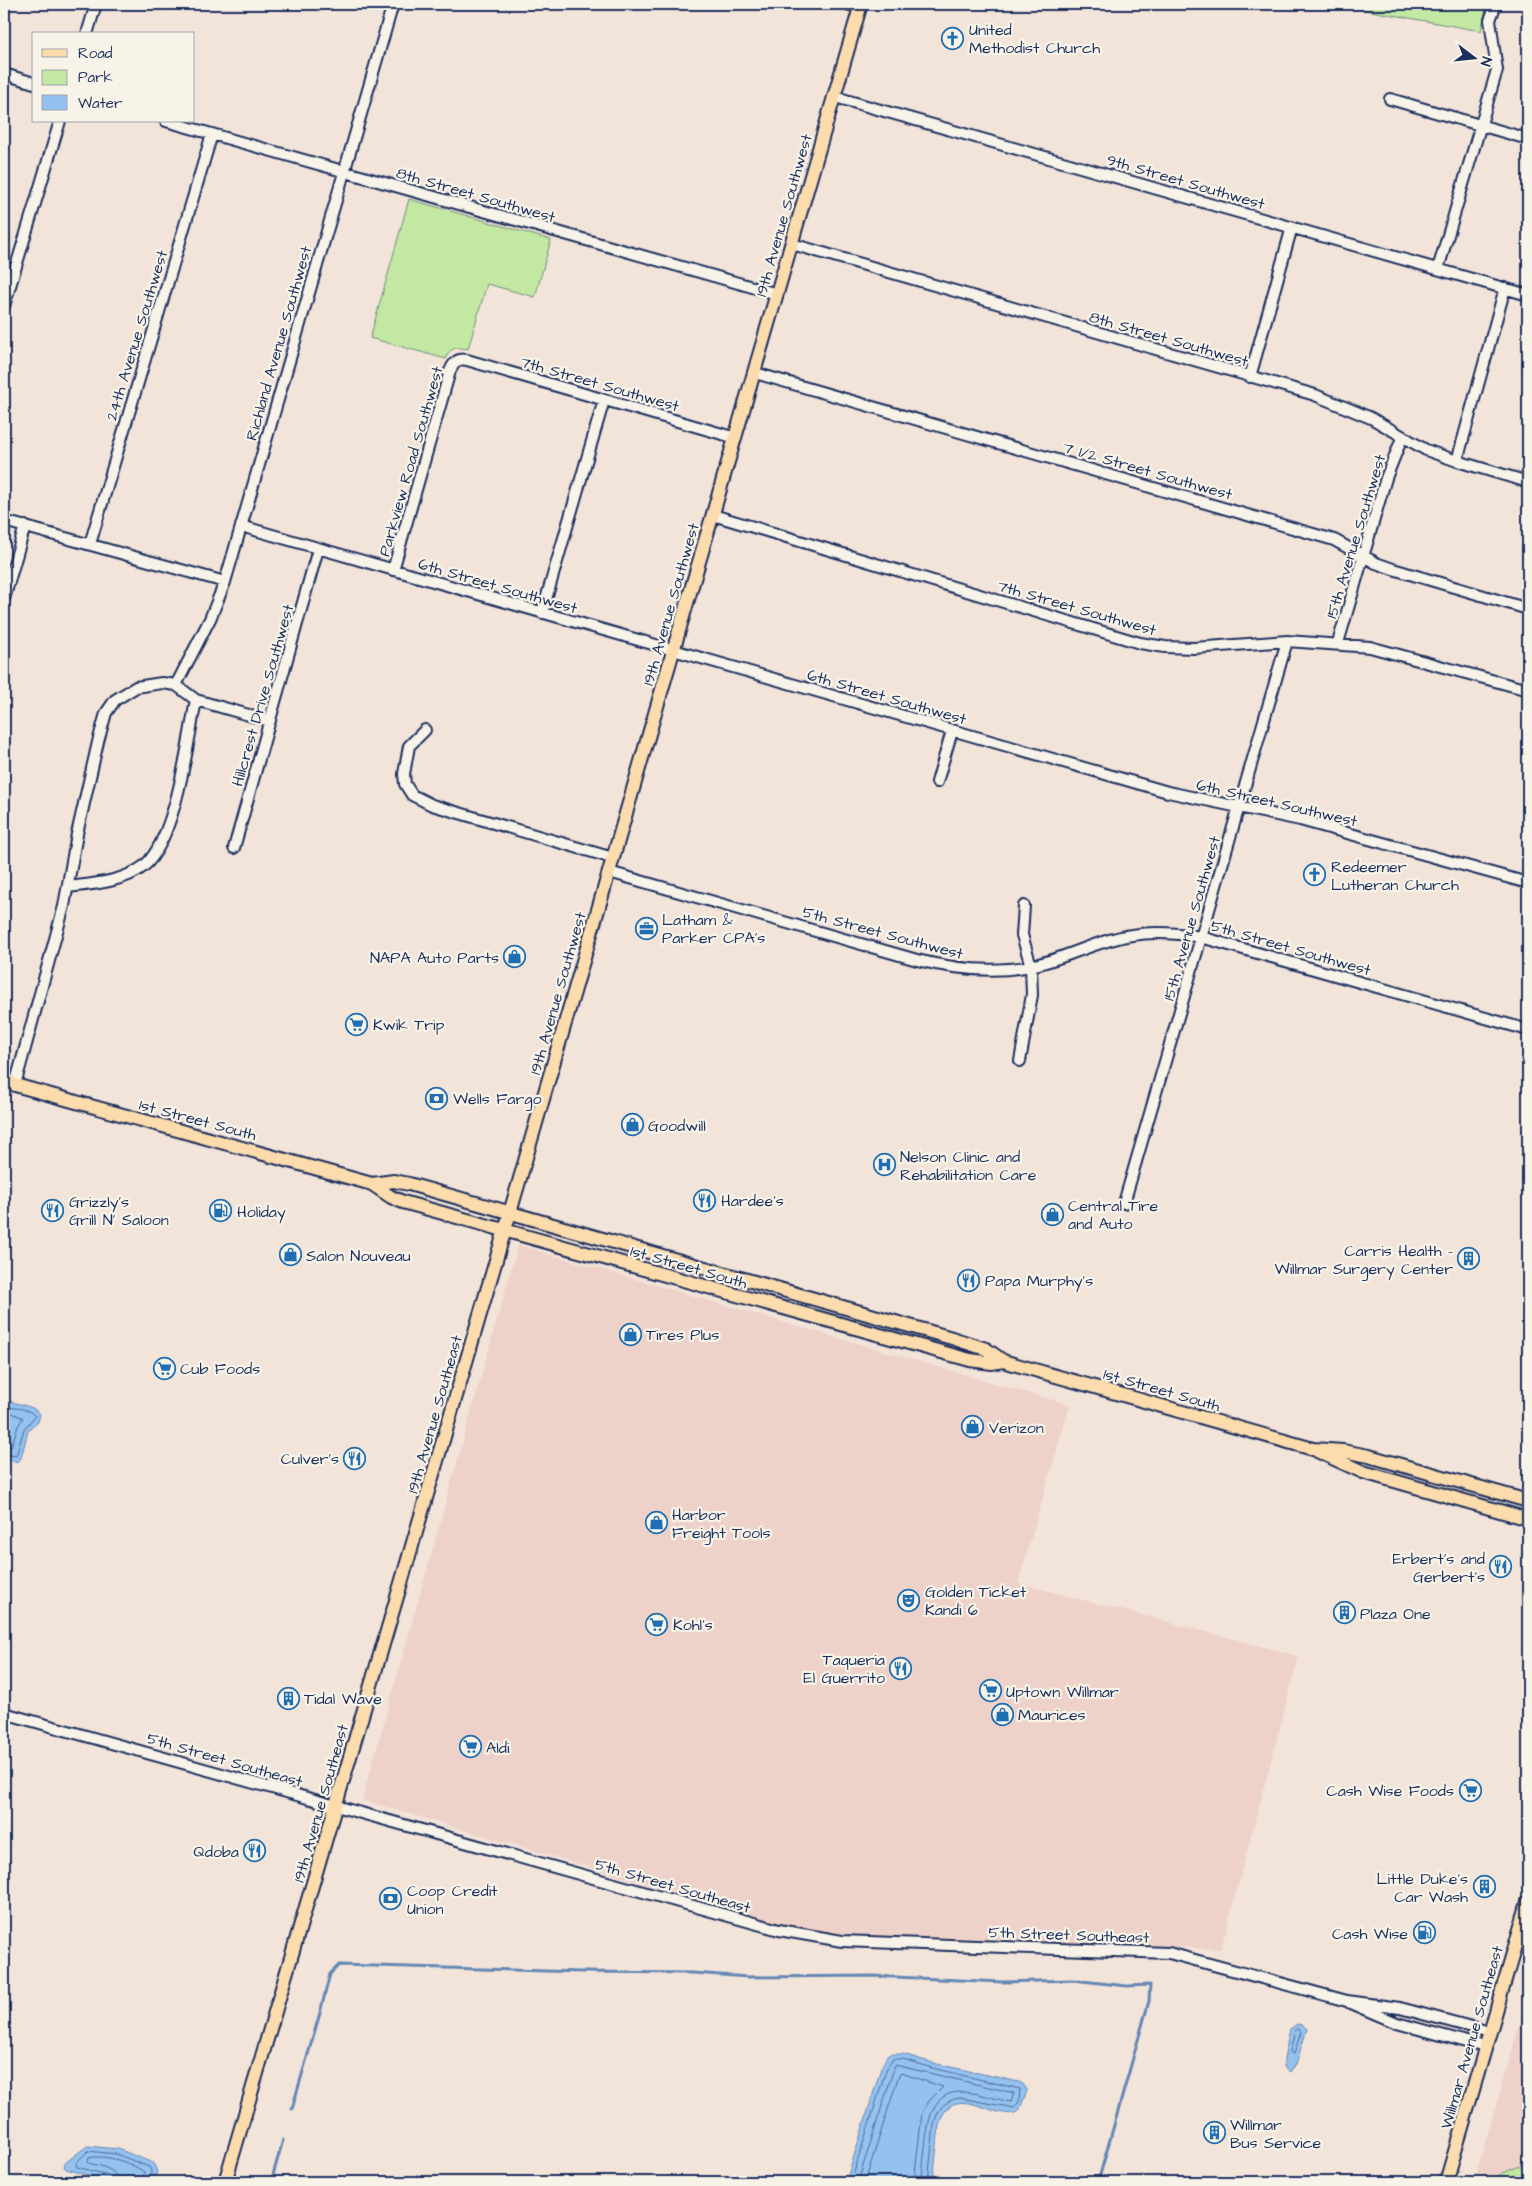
<svg xmlns="http://www.w3.org/2000/svg" width="1532" height="2186" font-family="'Architects Daughter',sans-serif">
<rect width="100%" height="100%" fill="#f3e4da"/>
<filter id="ink" filterUnits="userSpaceOnUse"><feTurbulence type="fractalNoise" baseFrequency=".02" numOctaves="2"/><feDisplacementMap in="SourceGraphic" scale="10" xChannelSelector="R" yChannelSelector="G"/><feConvolveMatrix kernelMatrix="1 2 1 2 8 2 1 2 1" color-interpolation-filters="sRGB"/></filter>
<g filter="url(#ink)">
<path fill="#eed2c9" d="M518 1245 1070 1405 1018 1583 1299 1656 1221 1949 816 1934 362 1800Z
M1528 1994V2182H1474Z"/>
<path fill="#c3e8a2" stroke="#6f8c80" d="M1332 4H1487L1481 31Z
M409 199 551 240 535 297 487 284 468 349C457 347 449 347 446 359L370 338Z
M1520 2166H1528V2175L1506 2182H1491L1502 2173Z"/>
<path fill="#94c1ee" stroke="#6487b4" d="M9 1401 33 1408 40 1414 38 1422 28 1431 21 1458 18 1462 4 1459V1405Z
M1297 2024 1302 2025 1307 2029 1296 2064 1290 2072 1284 2067V2059L1290 2029Z
M891 2054H903L933 2063 1019 2082 1023 2084 1027 2091 1019 2111C997 2125 951 2075 939 2126L933 2182H846L881 2068 887 2056Z
M87 2146 118 2149 153 2163 157 2171 154 2182H113L66 2169 64 2167 65 2163Z"/>
<g fill="none" stroke-linecap="round" stroke-linejoin="round">
<path stroke="#4b6998" stroke-width="1" d="M4 1408C14 1407 28 1408 35 1416L24 1429 16 1456 4 1454
M4 1414 12 1413 23 1418 18 1426 11 1447 4 1448
M1299 2029 1301 2032 1294 2054H1292L1290 2052 1295 2031Z
M111 2182 108 2175 77 2167 76 2163 88 2151 116 2154 149 2167 151 2171 150 2182
M118 2182C117 2168 100 2166 88 2163L89 2158C105 2154 130 2162 144 2172L143 2182
M851 2182 886 2070 893 2059H903L932 2068 1020 2089 1019 2102 1014 2108 960 2098C944 2100 937 2110 934 2125L928 2182
M858 2182 895 2065 1014 2093 1011 2102C994 2099 978 2092 961 2092 930 2092 928 2124 925 2147 924 2159 922 2171 922 2182
M865 2182 899 2075 901 2073 943 2087 929 2101 922 2113 914 2182"/>
<path stroke="#6487b4" stroke-width="3" d="M292 2109 320 2013 330 1974 339 1965 582 1972 693 1973 748 1977 874 1976 1002 1982 1073 1980 1127 1986 1150 1985 1149 2001 1098 2182
M271 2182 283 2140"/>
<defs>
<path id="minor" d="M847 4 860 8
M87 34 96 4
M4 74 34 83
M835 97 1528 295
M1390 99 1528 139
M166 121 777 294
M792 244 1315 395 1371 418 1426 450 1457 461 1528 482
M1438 269 1497 70 1490 20 1496 4
M4 306 60 121
M755 373 1334 540 1376 563 1393 569 1528 609
M1250 377 1292 227
M1457 461 1505 288
M713 515 1140 643 1165 647 1194 648 1287 641 1370 647 1528 690
M4 521 225 582
M241 526 1168 792 1300 820 1528 883
M90 544 212 134
M393 570 450 371C454 362 458 358 467 360L736 438
M4 599 25 526
M542 613 604 400
M1338 643 1386 478 1402 438
M176 685 210 619 225 582 393 4
M425 730 409 746 404 774 405 784 412 795 432 805 613 858
M937 782 952 731
M234 848 318 549
M609 872 917 960C954 969 992 974 1030 966 1065 959 1097 940 1132 935 1155 931 1178 933 1201 937L1528 1030
M68 887C92 884 124 882 144 866 176 839 188 741 196 700
M1020 1061 1032 995 1031 966 1022 935 1024 906
M15 1085 64 906 77 834 98 742 106 713 115 700 136 687 162 683 176 685 196 700 270 721
M1124 1203 1287 641
M4 1713 779 1930 842 1941 1169 1953 1347 2001 1400 2008 1490 2032
M1350 2003 1397 2023 1485 2047"/>
<path id="major" d="M4 1078 15 1085 372 1184 391 1197 403 1202 970 1360 992 1363 1003 1361
M372 1184 394 1181 409 1184 952 1338 986 1349 1003 1361 1313 1449 1343 1451 1369 1456 1528 1501
M1317 1451 1363 1472 1528 1519
M225 2182 516 1192 861 4
M1446 2182 1528 1902"/>
</defs>
<use href="#minor" stroke="#1b2f5e" stroke-width="14"/>
<use href="#major" stroke="#1b2f5e" stroke-width="16"/>
<use href="#minor" stroke="#f7f3e8" stroke-width="10"/>
<use href="#major" stroke="#fcdcac" stroke-width="12"/>
</g>
</g>
<defs>
<symbol id="church-ring" viewBox="-11 -11 22 22"><circle r="9.5" fill="#f7f3e8" stroke="#1f6fb2" stroke-width="1.5"/><path d="M-1.2-6h2.4v3.5h3.3v2.4h-3.3V6h-2.4V-.1h-3.3v-2.4h3.3Z" fill="#1f6fb2"/></symbol>
<symbol id="office-ring" viewBox="-11 -11 22 22"><circle r="9.5" fill="#f7f3e8" stroke="#1f6fb2" stroke-width="1.5"/><path d="M-6-3h4V-5.5h4V-3h4V5H-6ZM-1-4.5V-3h2v-1.5ZM-6 0V1H6V0Z" fill="#1f6fb2"/></symbol>
<symbol id="shop-ring" viewBox="-11 -11 22 22"><circle r="9.5" fill="#f7f3e8" stroke="#1f6fb2" stroke-width="1.5"/><path d="M-5-2.5h2.3a2.7 3.5 0 0 1 5.4 0H5L5.5 6h-11ZM-1.5-2.5h3a1.5 2.3 0 0 0-3 0Z" fill="#1f6fb2"/></symbol>
<symbol id="supermarket-ring" viewBox="-11 -11 22 22"><circle r="9.5" fill="#f7f3e8" stroke="#1f6fb2" stroke-width="1.5"/><path d="M-6-5.5h2.5l.6 2H6L4.5 2H-2.5L-4.4-4H-6ZM-1.5 3.2a1.3 1.3 0 1 0 .1 0ZM3 3.2a1.3 1.3 0 1 0 .1 0Z" fill="#1f6fb2"/></symbol>
<symbol id="bank-ring" viewBox="-11 -11 22 22"><circle r="9.5" fill="#f7f3e8" stroke="#1f6fb2" stroke-width="1.5"/><path d="M-6-4H6V4H-6ZM0-2.3a2.3 2.3 0 1 0 0 4.6a2.3 2.3 0 1 0 0-4.6Z" fill="#1f6fb2"/></symbol>
<symbol id="hospital-ring" viewBox="-11 -11 22 22"><circle r="9.5" fill="#f7f3e8" stroke="#1f6fb2" stroke-width="1.5"/><path d="M-5-5h3v3.5h4V-5h3V5h-3V1.5h-4V5h-3Z" fill="#1f6fb2"/></symbol>
<symbol id="restaurant-ring" viewBox="-11 -11 22 22"><circle r="9.5" fill="#f7f3e8" stroke="#1f6fb2" stroke-width="1.5"/><path d="M-5-6h1v4h1v-4h1v4h1v-4h1v5L-1.5 .5V6h-2V.5L-5-1ZM5-6V6H3V1.5H1.5Q1.5-4 5-6Z" fill="#1f6fb2"/></symbol>
<symbol id="fuel-ring" viewBox="-11 -11 22 22"><circle r="9.5" fill="#f7f3e8" stroke="#1f6fb2" stroke-width="1.5"/><path d="M-5.5-6h7V0h2V4h1.3V-2.5L3-4.5l.8-.8L6-3V5H2.5V1h-1V6h-7ZM-4.2-4.7v3.2H.2V-4.7Z" fill="#1f6fb2"/></symbol>
<symbol id="building-ring" viewBox="-11 -11 22 22"><circle r="9.5" fill="#f7f3e8" stroke="#1f6fb2" stroke-width="1.5"/><path d="M-4-6H4V6H1V3H-1V6H-4ZM-2.5-4.3h1.7v1.8h-1.7ZM.8-4.3h1.7v1.8H.8ZM-2.5-1h1.7V.8h-1.7ZM.8-1h1.7V.8H.8Z" fill="#1f6fb2"/></symbol>
<symbol id="theatre-ring" viewBox="-11 -11 22 22"><circle r="9.5" fill="#f7f3e8" stroke="#1f6fb2" stroke-width="1.5"/><path d="M-5-5.5Q0-4 5-5.5V0Q5 5 0 6Q-5 5-5 0ZM-3.3-2.5H-1v1.5H-3.3ZM1-2.5H3.3v1.5H1ZM-2.8 1Q0 5.5 2.8 1Z" fill="#1f6fb2"/></symbol>
</defs>
<g fill-rule="evenodd">
<use href="#church-ring" x="940" y="26" width="25" height="25"/>
<use href="#church-ring" x="1302" y="862" width="25" height="25"/>
<use href="#office-ring" x="634" y="916" width="25" height="25"/>
<use href="#shop-ring" x="502" y="944" width="25" height="25"/>
<use href="#supermarket-ring" x="344" y="1012" width="25" height="25"/>
<use href="#bank-ring" x="424" y="1086" width="25" height="25"/>
<use href="#shop-ring" x="620" y="1112" width="25" height="25"/>
<use href="#hospital-ring" x="872" y="1152" width="25" height="25"/>
<use href="#restaurant-ring" x="692" y="1188" width="25" height="25"/>
<use href="#restaurant-ring" x="40" y="1198" width="25" height="25"/>
<use href="#fuel-ring" x="208" y="1198" width="25" height="25"/>
<use href="#shop-ring" x="1040" y="1202" width="25" height="25"/>
<use href="#shop-ring" x="278" y="1242" width="25" height="25"/>
<use href="#building-ring" x="1456" y="1246" width="25" height="25"/>
<use href="#restaurant-ring" x="956" y="1268" width="25" height="25"/>
<use href="#shop-ring" x="618" y="1322" width="25" height="25"/>
<use href="#supermarket-ring" x="152" y="1356" width="25" height="25"/>
<use href="#shop-ring" x="960" y="1414" width="25" height="25"/>
<use href="#restaurant-ring" x="342" y="1446" width="25" height="25"/>
<use href="#shop-ring" x="644" y="1510" width="25" height="25"/>
<use href="#restaurant-ring" x="1488" y="1554" width="25" height="25"/>
<use href="#theatre-ring" x="896" y="1588" width="25" height="25"/>
<use href="#building-ring" x="1332" y="1600" width="25" height="25"/>
<use href="#supermarket-ring" x="644" y="1612" width="25" height="25"/>
<use href="#restaurant-ring" x="888" y="1656" width="25" height="25"/>
<use href="#supermarket-ring" x="978" y="1678" width="25" height="25"/>
<use href="#building-ring" x="276" y="1686" width="25" height="25"/>
<use href="#shop-ring" x="990" y="1702" width="25" height="25"/>
<use href="#supermarket-ring" x="458" y="1734" width="25" height="25"/>
<use href="#supermarket-ring" x="1458" y="1778" width="25" height="25"/>
<use href="#restaurant-ring" x="242" y="1838" width="25" height="25"/>
<use href="#building-ring" x="1472" y="1874" width="25" height="25"/>
<use href="#bank-ring" x="378" y="1886" width="25" height="25"/>
<use href="#fuel-ring" x="1412" y="1920" width="25" height="25"/>
<use href="#building-ring" x="1202" y="2120" width="25" height="25"/>
</g>
<g text-anchor="middle" stroke-width="4.5" stroke-linejoin="round" paint-order="stroke">
<g font-size="16" fill="#1b2f5e" stroke="#f7f3e8" text-anchor="start">
<text x="969" y="35">United<tspan x="969" dy="18">Methodist Church</tspan></text>
<text x="1331" y="872">Redeemer<tspan x="1331" dy="18">Lutheran Church</tspan></text>
<text x="662" y="925">Latham &amp;<tspan x="662" dy="18">Parker CPA's</tspan></text>
<text x="499" y="963" text-anchor="end">NAPA Auto Parts</text>
<text x="373" y="1030">Kwik Trip</text>
<text x="453" y="1104">Wells Fargo</text>
<text x="648" y="1131">Goodwill</text>
<text x="900" y="1162">Nelson Clinic and<tspan x="900" dy="18">Rehabilitation Care</tspan></text>
<text x="721" y="1206">Hardee's</text>
<text x="69" y="1207">Grizzly's<tspan x="69" dy="18">Grill N' Saloon</tspan></text>
<text x="1068" y="1211">Central Tire<tspan x="1068" dy="18">and Auto</tspan></text>
<text x="237" y="1217">Holiday</text>
<text x="1453" y="1256" text-anchor="end">Carris Health -<tspan x="1453" dy="18">Willmar Surgery Center</tspan></text>
<text x="306" y="1261">Salon Nouveau</text>
<text x="985" y="1286">Papa Murphy's</text>
<text x="646" y="1340">Tires Plus</text>
<text x="180" y="1374">Cub Foods</text>
<text x="989" y="1433">Verizon</text>
<text x="339" y="1464" text-anchor="end">Culver's</text>
<text x="672" y="1520">Harbor<tspan x="672" dy="18">Freight Tools</tspan></text>
<text x="1485" y="1564" text-anchor="end">Erbert's and<tspan x="1485" dy="18">Gerbert's</tspan></text>
<text x="925" y="1597">Golden Ticket<tspan x="925" dy="18">Kandi 6</tspan></text>
<text x="1360" y="1619">Plaza One</text>
<text x="673" y="1630">Kohl's</text>
<text x="885" y="1665" text-anchor="end">Taqueria<tspan x="885" dy="18">El Guerrito</tspan></text>
<text x="1006" y="1697">Uptown Willmar</text>
<text x="304" y="1704">Tidal Wave</text>
<text x="1018" y="1720">Maurices</text>
<text x="486" y="1753">Aldi</text>
<text x="1454" y="1796" text-anchor="end">Cash Wise Foods</text>
<text x="239" y="1857" text-anchor="end">Qdoba</text>
<text x="1468" y="1884" text-anchor="end">Little Duke's<tspan x="1468" dy="18">Car Wash</tspan></text>
<text x="407" y="1896">Coop Credit<tspan x="407" dy="18">Union</tspan></text>
<text x="1408" y="1939" text-anchor="end">Cash Wise</text>
<text x="1230" y="2130">Willmar<tspan x="1230" dy="18">Bus Service</tspan></text>
</g>
<g font-size="16" fill="#1b2f5e" stroke="#f7f3e8">
<text transform="translate(1186 181) rotate(16)" y="6">9th Street Southwest</text>
<text transform="translate(476 194) rotate(16)" y="6">8th Street Southwest</text>
<text transform="translate(783 215) rotate(-74)" y="6">19th Avenue Southwest</text>
<text transform="translate(136 335) rotate(-73)" y="6">24th Avenue Southwest</text>
<text transform="translate(1169 338) rotate(16)" y="6">8th Street Southwest</text>
<text transform="translate(278 343) rotate(-74)" y="6">Richland Avenue Southwest</text>
<text transform="translate(600 383) rotate(16)" y="6">7th Street Southwest</text>
<text transform="translate(410 461) rotate(-74)" y="6">Parkview Road Southwest</text>
<text transform="translate(1148 470) rotate(16)" y="6">7 1/2 Street Southwest</text>
<text transform="translate(1355 536) rotate(-73)" y="6">15th Avenue Southwest</text>
<text transform="translate(498 585) rotate(16)" y="6">6th Street Southwest</text>
<text transform="translate(670 604) rotate(-74)" y="6">19th Avenue Southwest</text>
<text transform="translate(1077 607) rotate(16)" y="6">7th Street Southwest</text>
<text transform="translate(262 695) rotate(-74)" y="6">Hillcrest Drive Southwest</text>
<text transform="translate(887 696) rotate(16)" y="6">6th Street Southwest</text>
<text transform="translate(1277 802) rotate(13)" y="6">6th Street Southwest</text>
<text transform="translate(1191 918) rotate(-74)" y="6">15th Avenue Southwest</text>
<text transform="translate(883 932) rotate(15)" y="6">5th Street Southwest</text>
<text transform="translate(1291 947) rotate(16)" y="6">5th Street Southwest</text>
<text transform="translate(557 993) rotate(-74)" y="6">19th Avenue Southwest</text>
<text transform="translate(198 1119) rotate(15)" y="6">1st Street South</text>
<text transform="translate(689 1266) rotate(16)" y="6">1st Street South</text>
<text transform="translate(1162 1389) rotate(16)" y="6">1st Street South</text>
<text transform="translate(434 1414) rotate(-74)" y="6">19th Avenue Southeast</text>
<text transform="translate(225 1759) rotate(16)" y="6">5th Street Southeast</text>
<text transform="translate(320 1803) rotate(-74)" y="6">19th Avenue Southeast</text>
<text transform="translate(673 1885) rotate(16)" y="6">5th Street Southeast</text>
<text transform="translate(1069 1934) rotate(2)" y="6">5th Street Southeast</text>
<text transform="translate(1471 2037) rotate(-74)" y="6">Willmar Avenue Southeast</text>
</g>
</g>
<rect width="1532" height="2186" fill="none" stroke="#f7f3e8" stroke-width="20"/>
<rect x="10" y="10" width="1512" height="2166" fill="none" stroke="#1b2f5e" stroke-width="2" filter="url(#ink)"/>
<rect x="32" y="32" width="162" height="90" fill="#f7f3e8" stroke="#9fa5b1"/>
<rect x="42" y="49" width="25" height="8" fill="#fcdcac" stroke="#9fa5b1"/>
<text x="78" y="58" font-size="15" fill="#1b2f5e">Road</text>
<rect x="42" y="70" width="25" height="15" fill="#c3e8a2" stroke="#9fa5b1"/>
<text x="78" y="82" font-size="15" fill="#1b2f5e">Park</text>
<rect x="42" y="95" width="25" height="15" fill="#94c1ee" stroke="#9fa5b1"/>
<text x="78" y="108" font-size="15" fill="#1b2f5e">Water</text>
<g transform="translate(1474 58) rotate(106)" stroke="#f7f3e8" stroke-width="4" paint-order="stroke">
<path d="M0-4L9 19L0 12L-9 19Z" fill="#1b2f5e"/>
<text y="-8" font-size="14" font-weight="bold" text-anchor="middle" fill="#1b2f5e">N</text>
</g>
</svg>
